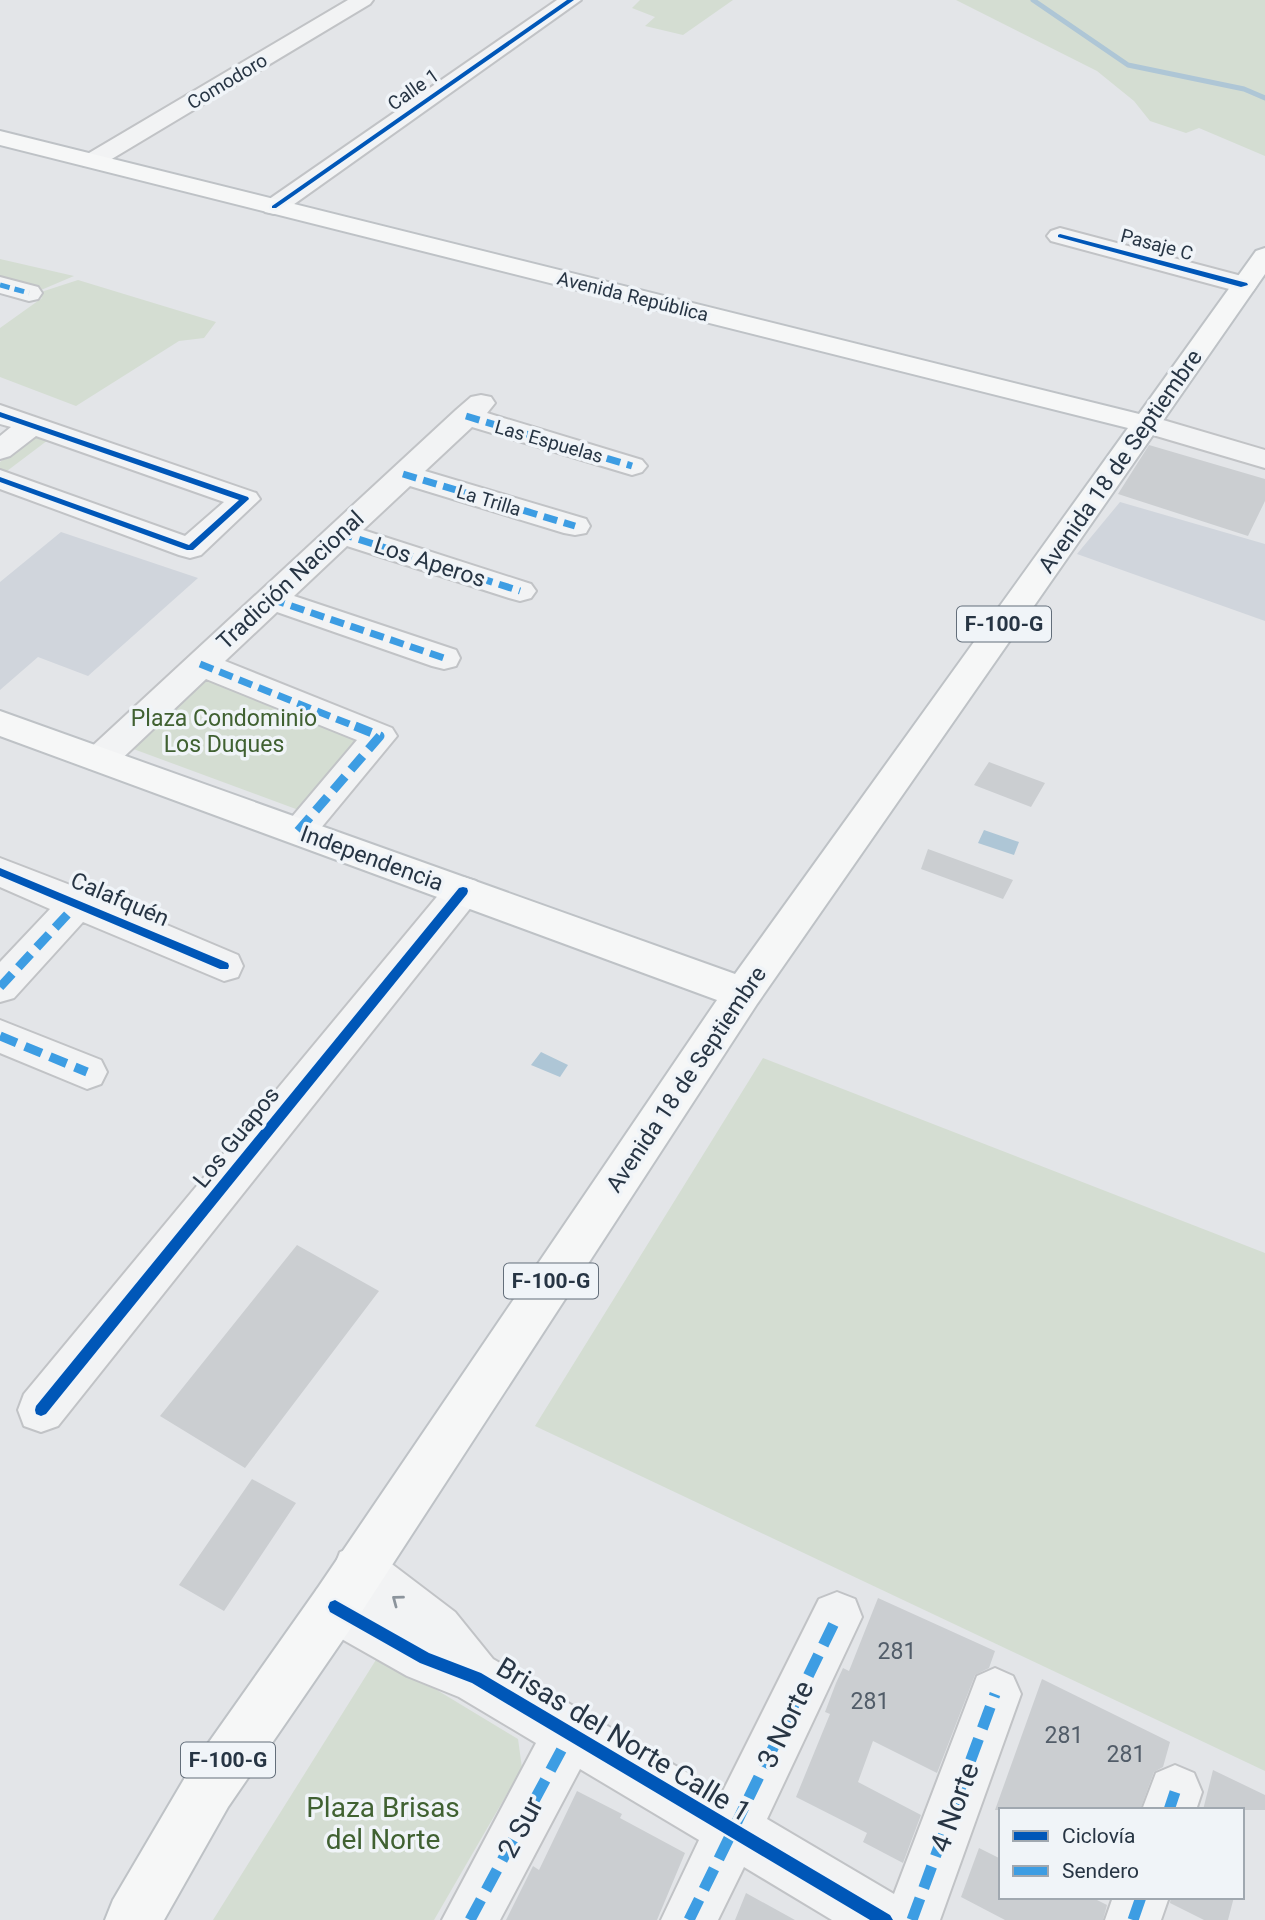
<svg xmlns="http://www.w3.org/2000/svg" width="1265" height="1920" font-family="Roboto,sans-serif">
<rect width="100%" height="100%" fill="#e3e5e8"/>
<path fill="#d0d5dc" d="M1120 502 1265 544V621L1077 554Z
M61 532 198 578 88 676 38 657 0 690V582Z"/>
<path fill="#d4ddd2" d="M640 0H733L683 35 645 26 655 17 632 8Z
M956 0H1265V156L1199 128 1186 133 1150 121 1134 101 1097 71Z
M0 259 74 276 34 293 0 284Z
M78 280 216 322 204 338 179 341 76 406 0 377V328L42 298 38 293Z
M39 433 52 437 3 474 0 473V462Z
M202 671 370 735 304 812 128 747Z
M763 1058 1265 1253V1771L535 1426Z
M379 1655 518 1739 522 1768 434 1920H213Z"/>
<path fill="#aec6d6" d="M984 830 1019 842 1014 855 978 843Z
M541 1052 568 1065 560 1077 531 1065Z"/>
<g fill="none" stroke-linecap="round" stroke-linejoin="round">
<path stroke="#aec6d6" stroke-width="5" d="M1033 0 1128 65 1244 89 1265 98"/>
</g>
<path fill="#cbced1" d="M1149 445 1265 479V501L1248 536 1118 494Z
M989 762 1045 783 1031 807 974 785Z
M928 849 1013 880 1003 899 921 869Z
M297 1245 379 1291 245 1468 160 1416Z
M252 1479 296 1503 224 1611 179 1585Z
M878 1598 995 1651 989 1668 975 1675 937 1773 873 1741 858 1782 921 1815 903 1863 863 1842 867 1833 796 1797 830 1714 825 1712 836 1683 843 1668 849 1671Z
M1042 1679 1170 1742 1163 1767 1154 1772 1140 1810H995Z
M1213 1770 1265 1795V1810H1203Z
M577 1791 622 1814 620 1818 685 1853 657 1920H506L533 1866 539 1870Z
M979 1848 1001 1859V1897H1091L1107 1905 1103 1920H1005L961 1897Z
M746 1893 795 1920H735Z
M1171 1897H1234L1228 1920H1204L1170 1903Z"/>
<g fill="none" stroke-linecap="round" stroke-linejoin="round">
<defs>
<path id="minor" d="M348 0H373L370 4 100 166H84L80 161 84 156Z
M557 0H581L283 212 274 214 265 212 262 207 265 202Z
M1060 228 1253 279 1257 285 1253 291 1244 293 1051 241 1047 236 1051 231Z
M0 277 38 287 42 293 38 299 29 301 0 293Z
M481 395 491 397 495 403 487 413 642 460 647 466 642 472 632 475 472 427 425 471 586 519 590 526 586 533 575 535 564 533 410 486 363 530 531 584 536 591 531 598 520 601 509 598 347 546 294 596 456 650 460 658 456 666 444 669 432 666 277 612 225 661 392 728 397 736 311 840 298 844 285 840 280 831 357 740 206 679 112 768 100 771 88 768 83 759 88 750 456 410 471 397Z
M0 405 256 493 260 499 201 555 190 558 179 555 0 489V470L185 536 224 502 36 436 10 456 0 459V436L11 427 0 424Z
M1146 415 1265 450V468L1136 430 1132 424 1136 418Z
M0 858 91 893 238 955 243 966 238 977 224 981 83 922 14 998 0 1002V962L50 909 0 887Z
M463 877 476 881 482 891 476 901 58 1426 41 1432 24 1426 18 1410 24 1394 450 881Z
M0 1020 101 1060 107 1072 101 1084 87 1089 0 1053Z
M358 1545 376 1552 455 1612 493 1659 722 1793 819 1599 837 1592 855 1599 862 1617 767 1819 894 1894 977 1676 995 1668 1013 1676 1021 1694 940 1920H832L744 1867 718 1920H661L699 1840 580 1769 500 1920H442L536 1743 459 1697 407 1676 317 1625 310 1607 317 1589 335 1582 339 1583 333 1570 340 1552Z
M1175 1765 1194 1773 1202 1792 1196 1810H1142L1156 1773Z
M1113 1897H1169L1161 1920H1105Z"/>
<path id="major" d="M0 131 1139 414 1256 251 1265 248V274L757 1004 353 1625 228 1807 164 1920H105L113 1900 190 1769 317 1589 717 1000 0 736V711L735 974 1128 428 0 145Z"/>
</defs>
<use href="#minor" stroke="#c1c3c6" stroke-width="4"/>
<use href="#major" stroke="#bec2c6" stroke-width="4"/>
<use href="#minor" fill="#f2f3f4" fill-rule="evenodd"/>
<use href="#major" fill="#f6f7f7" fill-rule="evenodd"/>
<path stroke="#3d9de3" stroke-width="5" stroke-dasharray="10 5" stroke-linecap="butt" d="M0 285 29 293"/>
<path stroke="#3d9de3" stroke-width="7" stroke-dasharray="14 7" stroke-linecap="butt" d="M466 416 632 466
M403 474 575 526
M339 533 520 591
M271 599 444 658
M200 664 359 728"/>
<path stroke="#3d9de3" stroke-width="9" stroke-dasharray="18 9" stroke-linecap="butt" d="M298 831 380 736 355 726
M0 987 78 903
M0 1036 87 1072"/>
<path stroke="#3d9de3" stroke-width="11" stroke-dasharray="23 11" stroke-linecap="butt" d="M1169 1810 1175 1792
M470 1920 570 1734
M689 1920 837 1617
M912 1920 995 1694
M1133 1920 1141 1897"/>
<defs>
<path id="cycleway" d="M567 0H574L276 208H272V206Z
M1060 234 1247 283 1248 285 1241 287 1058 237V235Z
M0 412 248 497 249 499 193 550H187L0 482V477L189 545 239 500 0 417Z
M0 868 228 963 229 966 228 969H220L0 876Z
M463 887 467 888 468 891 467 894 46 1414 41 1416 36 1414 35 1410 36 1406 459 888Z
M335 1600 429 1653 481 1673 890 1915 893 1920H870L472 1683 420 1663 330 1612 328 1607 330 1602Z"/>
</defs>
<use href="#cycleway" stroke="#f0f4f8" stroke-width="5"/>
<use href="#cycleway" fill="#0057b8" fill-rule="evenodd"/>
</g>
<defs><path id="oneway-chevron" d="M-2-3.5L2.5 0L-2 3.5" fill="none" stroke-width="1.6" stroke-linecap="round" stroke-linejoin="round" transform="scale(1.75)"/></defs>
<use stroke="#8c949c" href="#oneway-chevron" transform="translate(397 1600) rotate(-143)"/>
<g text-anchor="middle" stroke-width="7" stroke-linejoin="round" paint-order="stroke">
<g font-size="19" fill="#273544" stroke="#f0f4f8">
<text transform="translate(227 81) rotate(-31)" y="7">Comodoro</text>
<text transform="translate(413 89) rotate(-35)" y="7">Calle 1</text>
<text transform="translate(1157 244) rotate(15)" y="7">Pasaje C</text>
<text transform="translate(633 296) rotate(14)" y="7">Avenida República</text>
<text transform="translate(549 441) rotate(16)" y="7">Las Espuelas</text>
<text transform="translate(489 500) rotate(17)" y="7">La Trilla</text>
</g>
<g fill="#f0f4f8" stroke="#636e7a" stroke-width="2">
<rect x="957" y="606.5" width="94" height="35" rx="5"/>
<rect x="504" y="1263.5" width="94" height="35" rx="5"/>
<rect x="181" y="1742.5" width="94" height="35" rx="5"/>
</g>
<g font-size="21" font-weight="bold" fill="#273544">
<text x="1004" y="631">F-100-G</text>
<text x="551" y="1288">F-100-G</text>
<text x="228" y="1767">F-100-G</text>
</g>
<g font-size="23" fill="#273544" stroke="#f0f4f8">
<text transform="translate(1120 461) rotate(-55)" y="8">Avenida 18 de Septiembre</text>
<text transform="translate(430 562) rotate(18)" y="8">Los Aperos</text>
<text transform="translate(290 580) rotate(-43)" y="8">Tradición Nacional</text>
<text transform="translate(372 858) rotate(20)" y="8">Independencia</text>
<text transform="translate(120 899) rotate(23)" y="8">Calafquén</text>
<text transform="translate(686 1079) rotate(-56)" y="8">Avenida 18 de Septiembre</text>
<text transform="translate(236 1137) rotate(-51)" y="8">Los Guapos</text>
</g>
<g font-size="23" fill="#406132" stroke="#f0f4f8">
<text x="224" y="726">Plaza Condominio<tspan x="224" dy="26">Los Duques</tspan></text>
</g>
<g font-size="23" fill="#515c68">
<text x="897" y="1659">281</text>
<text x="870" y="1709">281</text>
<text x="1064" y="1743">281</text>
<text x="1126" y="1762">281</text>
</g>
<g font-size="28" fill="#273544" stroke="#f0f4f8">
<text transform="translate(785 1724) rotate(-64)" y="10">3 Norte</text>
<text transform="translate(624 1739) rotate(31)" y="10">Brisas del Norte Calle 1</text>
<text transform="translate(954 1807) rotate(-70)" y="10">4 Norte</text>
<text transform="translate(520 1827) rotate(-62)" y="10">2 Sur</text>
</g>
<g font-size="28" fill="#406132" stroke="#f0f4f8">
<text x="383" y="1817">Plaza Brisas<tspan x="383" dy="32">del Norte</tspan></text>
</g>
</g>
<rect x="999" y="1808" width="245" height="91" fill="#f0f4f8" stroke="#a0a8b0" stroke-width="2"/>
<rect x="1013" y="1831" width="35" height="10" fill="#0057b8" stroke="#a0a8b0" stroke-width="2"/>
<text x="1062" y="1843" font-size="21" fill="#273544">Ciclovía</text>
<rect x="1013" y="1866" width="35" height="10" fill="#3d9de3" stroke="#a0a8b0" stroke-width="2"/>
<text x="1062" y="1878" font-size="21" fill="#273544">Sendero</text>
</svg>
